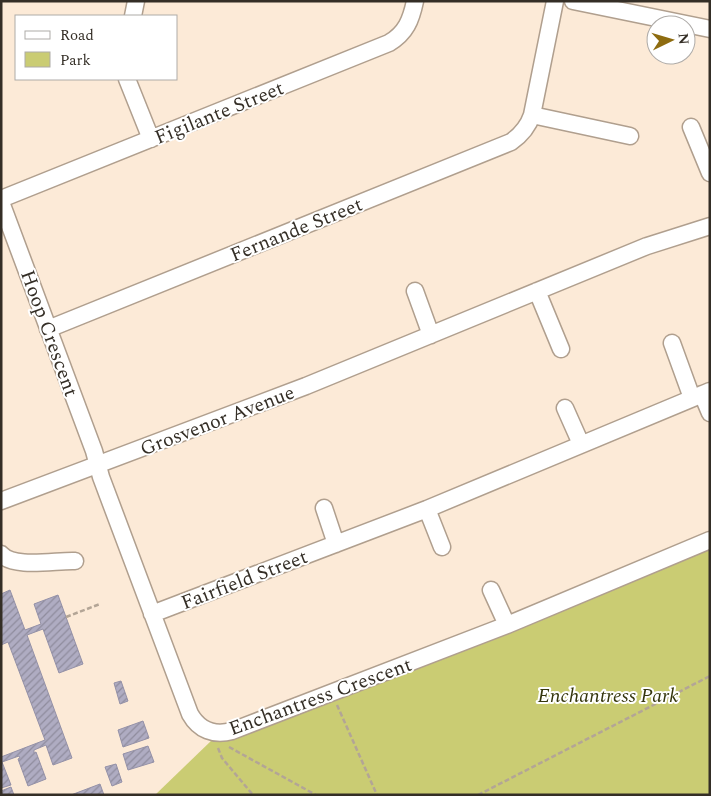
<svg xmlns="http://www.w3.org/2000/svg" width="711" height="796" font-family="Spectral,serif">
<defs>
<pattern id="building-hatch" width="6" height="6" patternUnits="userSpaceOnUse" patternTransform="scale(1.25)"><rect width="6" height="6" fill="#afacc2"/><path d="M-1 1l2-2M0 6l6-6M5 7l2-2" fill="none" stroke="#8f8c9d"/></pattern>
</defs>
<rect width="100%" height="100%" fill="#fcead7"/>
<path fill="#cacc73" d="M710 547V795H155L212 740Z"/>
<path fill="url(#building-hatch)" stroke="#9491a7" d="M10 590 25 630 41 624 34 604 58 595 83 664 59 673 43 629 27 635 72 758 53 765 46 745 34 750V753L36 752 46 779 28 786 18 759 20 758 19 756 2 762 11 785 1 788V757L45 740 8 642 1 645V594Z
M121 681 128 701 120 704 114 683Z
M143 721 149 738 123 747 118 730Z
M148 746 154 762 128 770 123 754Z
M116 764 122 782 112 786 105 767Z
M100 784 104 795H71Z
M11 787 14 795H1V791Z"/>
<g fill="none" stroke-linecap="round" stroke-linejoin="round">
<defs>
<path id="minor" d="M573 1 710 29
M133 16 136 1
M127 79 151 139
M532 115 630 136
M691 127 710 173
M1 199 389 43C406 33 411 20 415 1
M1 202 94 451 101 477 190 714C199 730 214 736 232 731L507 625 710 540
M415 291 431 335
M537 291 561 349
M48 329 511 142C521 135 528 127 532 115L555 1
M672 343 692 398
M702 394 710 413
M565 408 581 444
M1 501 306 386 647 246 710 226
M324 508 336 544
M427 509 442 547
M1 554C13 569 57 560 75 561
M491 590 507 625
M152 614 427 509 710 391"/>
</defs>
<use href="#minor" stroke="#b09f8e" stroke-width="19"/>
<path stroke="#b3a596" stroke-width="2.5" stroke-dasharray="5 2.5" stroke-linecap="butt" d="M66 617 100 604
M337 705 377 795
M229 747 316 795
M218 748 222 758 253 795
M478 795 710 676"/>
<use href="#minor" stroke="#fff" stroke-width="16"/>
</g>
<g text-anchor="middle" stroke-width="4" stroke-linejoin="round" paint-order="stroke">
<g font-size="20" fill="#342e26" stroke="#fff">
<text transform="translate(219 112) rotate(-22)" y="7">Figilante Street</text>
<text transform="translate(296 229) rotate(-22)" y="7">Fernande Street</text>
<text transform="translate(50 333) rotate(70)" y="7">Hoop Crescent</text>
<text transform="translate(217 420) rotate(-21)" y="7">Grosvenor Avenue</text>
<text transform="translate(244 579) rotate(-21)" y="7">Fairfield Street</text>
<text transform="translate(320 696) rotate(-20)" y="7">Enchantress Crescent</text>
</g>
<g font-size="20" font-style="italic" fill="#34350c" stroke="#fff">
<text x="608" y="702">Enchantress Park</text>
</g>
</g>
<rect width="711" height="796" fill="none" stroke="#342e26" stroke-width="5"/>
<rect x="15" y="15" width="162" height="65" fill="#ffffff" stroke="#aeaba8"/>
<rect x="25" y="31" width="25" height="8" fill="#ffffff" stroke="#aeaba8"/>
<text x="60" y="40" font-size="15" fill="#342e26">Road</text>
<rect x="25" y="52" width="25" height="15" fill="#cacc73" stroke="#aeaba8"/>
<text x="60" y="65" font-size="15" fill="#342e26">Park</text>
<g transform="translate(671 40) rotate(85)"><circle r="24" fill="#ffffff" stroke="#aeaba8"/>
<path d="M0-4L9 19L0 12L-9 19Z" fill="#8e6c10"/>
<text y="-8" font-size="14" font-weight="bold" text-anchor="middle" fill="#342e26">N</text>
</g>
</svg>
